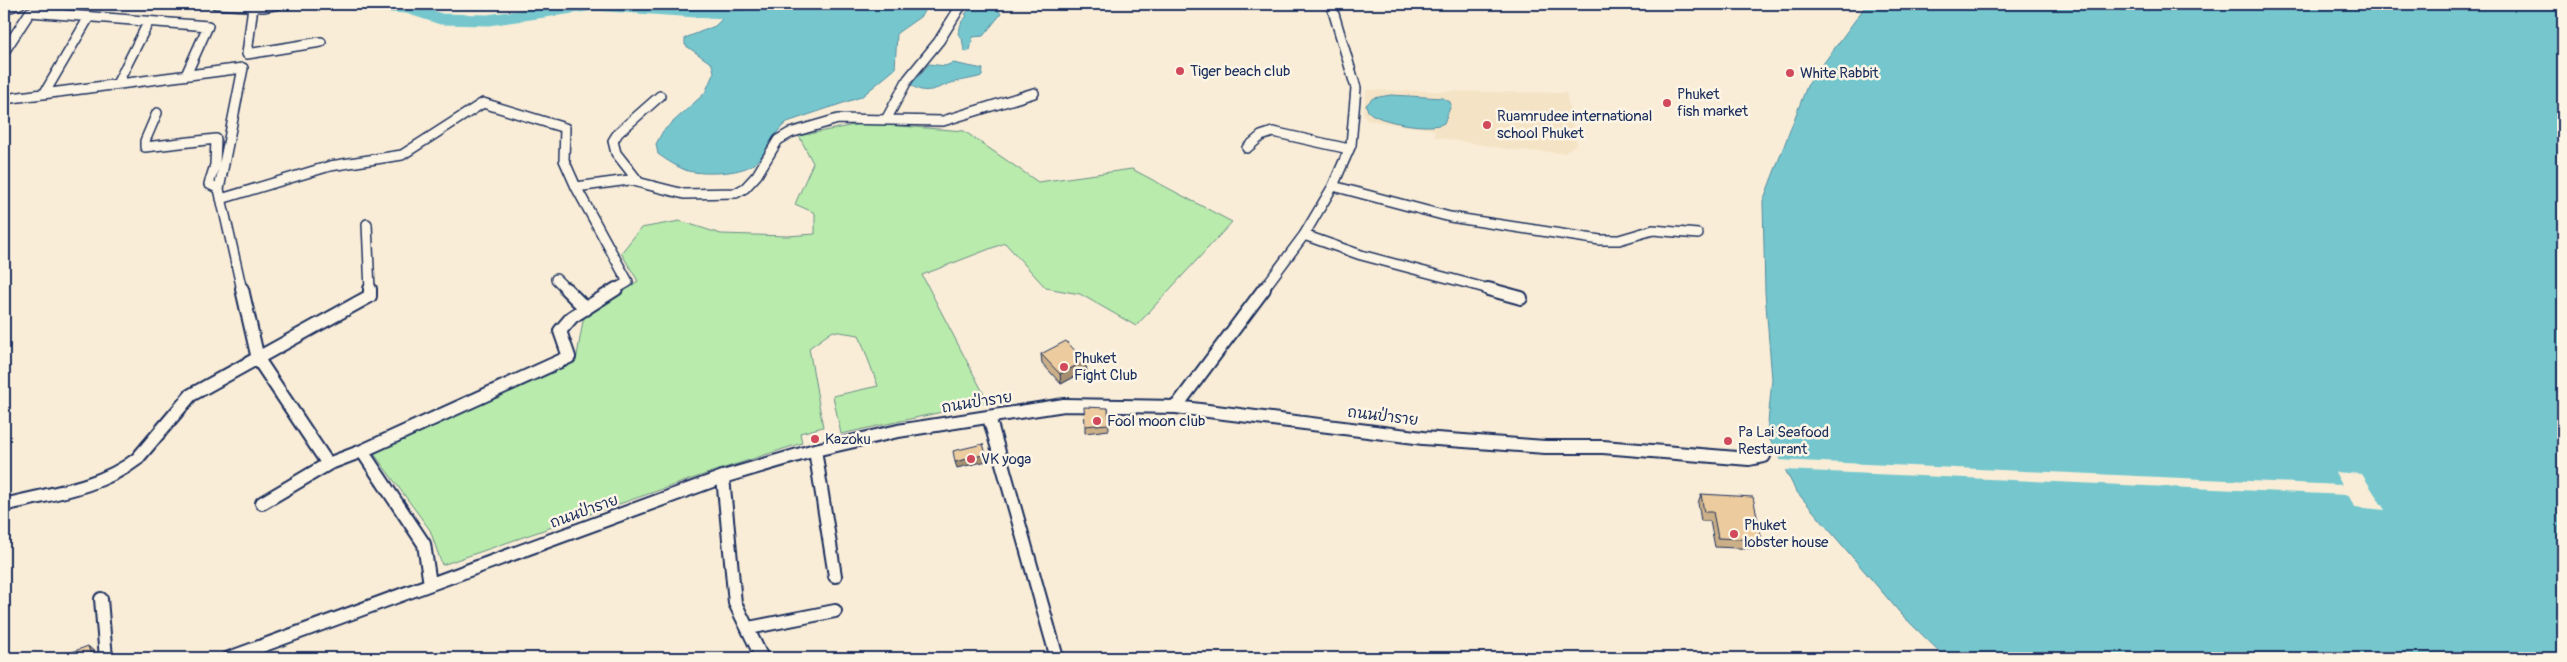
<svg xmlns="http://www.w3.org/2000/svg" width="2567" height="662" font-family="Pangolin,'Playpen Sans Thai',sans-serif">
<rect width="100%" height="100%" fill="#f9edd7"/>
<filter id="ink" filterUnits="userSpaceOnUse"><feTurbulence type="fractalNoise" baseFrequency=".02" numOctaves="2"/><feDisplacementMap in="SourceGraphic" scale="10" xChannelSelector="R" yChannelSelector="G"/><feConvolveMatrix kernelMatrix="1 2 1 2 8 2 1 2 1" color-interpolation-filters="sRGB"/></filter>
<g filter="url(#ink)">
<path fill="#f5e3c6" d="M1367 90 1566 93 1577 144 1565 153 1512 150 1434 137 1435 130 1366 120 1363 111Z"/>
<path fill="#b8ebac" stroke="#6a8d85" d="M864 123 964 131 1038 182 1132 169 1232 222 1136 326 1080 294 1046 288 1005 243 922 275 988 402 841 434 833 396 878 386 859 335 833 331 809 348 823 427 800 433 802 443 712 472 442 565 430 530 372 451 576 361 584 315 638 281 621 253 641 228 680 221 721 234 787 236 815 234V213L795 204 813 163 799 136Z"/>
<path fill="#76c7cd" stroke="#528aa1" d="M756 4H930L920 17 897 33 895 69 861 97 787 122C773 133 769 150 756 162 744 174 705 175 688 171 679 168 666 160 658 154L656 144 663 131 705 93 714 72 712 64 685 45V38L715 26 730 11 746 10Z
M971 4 995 5 1001 14 983 36 973 37 970 50 967 52 964 50 962 38 958 34 962 21 967 16 965 14 973 7Z
M1867 4H2563V658H1946L1901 614 1796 491 1767 434 1772 379 1765 292 1763 201 1807 86Z
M953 63 983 69 982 76C972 79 962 80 951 83 937 88 925 96 911 85L929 64 945 66Z
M1391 95 1443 98 1450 102 1451 105 1444 123C1432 131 1377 122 1368 111L1366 105 1373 98Z"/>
<path fill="#f9edd7" d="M1777 460 2342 485 2335 472 2362 474 2385 510 2355 507 2348 495 1783 470Z"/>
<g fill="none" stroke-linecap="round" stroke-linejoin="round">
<path stroke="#76c7cd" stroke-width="11" d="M346 4 407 8 441 19 488 20 594 5 725 14"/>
<defs>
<path id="street-far1" d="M216 4 263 7 279 4
M253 6 247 54 321 42
M4 9 20 4
M4 52 30 12 208 26 186 75
M117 84 149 21
M44 94 89 17
M4 99 243 68 219 189 242 290
M157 113 145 141V147L216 139 215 165 209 184 219 189
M887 118 908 79 939 41 962 4
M1247 148 1261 136 1273 132 1349 149
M638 181 616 153 613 141 618 133 660 96
M1333 186 1450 217 1600 240H1619L1653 230 1698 234
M576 187 629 180 684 194 736 193 745 188 757 175 778 140 790 133 838 119 943 121 1034 93
M221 199 330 166 402 155 483 103 565 128 564 160 576 187 628 282 614 290
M367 224 370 290
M1304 235 1361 255 1493 290
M556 279 567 290
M1263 290 1304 235 1333 186 1351 145 1356 88 1331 4"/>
<path id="street" d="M242 289 258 359 328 464
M566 289 586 309
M1488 289 1521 298
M1176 407 1264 289
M989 417 1057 658
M815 450 835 576
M362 451 424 544 430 584
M723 477 735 603 762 658
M262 503 328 464 362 451 569 357 560 331 572 317 616 289
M4 505C48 494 100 488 137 459L191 395 370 296V289
M101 599 106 658
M749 628 835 611
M229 658 723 477 815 450 898 431 1064 405 1176 407 1423 438 1545 447H1603L1749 459 1764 456"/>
</defs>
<use href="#street-far1" stroke="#1b2f5e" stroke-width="12"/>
<use href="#street" stroke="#1b2f5e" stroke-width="16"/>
<use href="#street-far1" stroke="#fcf5e5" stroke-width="9"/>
<use href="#street" stroke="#fcf5e5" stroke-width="12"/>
</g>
<path fill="#cbaf88" stroke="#1b2f5e" d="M1041 354 1087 370 1061 384 1042 363Z
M1108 408 1109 430 1085 433V426Z
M1701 494 1762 540 1759 549 1715 547 1710 521H1701L1698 503Z"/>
<path fill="#a58f6f" stroke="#1b2f5e" d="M1085 361 1087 370 1061 384 1060 374Z
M983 444 987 461 957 468 955 462Z
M88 646 98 655 99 658H91Z"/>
<path fill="#eccc9e" stroke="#1b2f5e" d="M1066 341 1085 361 1060 374 1041 354Z
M1084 407 1108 408 1109 424 1085 426Z
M983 444 986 454 955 462 953 451Z
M1701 494 1753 497 1762 540 1718 538 1713 512H1704Z
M88 646 91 655V658H56Z"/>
</g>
<g fill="#d1495b" stroke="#fcf5e5" stroke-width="2">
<circle cx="1180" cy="71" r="5"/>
<circle cx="1790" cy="73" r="5"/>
<circle cx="1667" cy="103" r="5"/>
<circle cx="1487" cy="125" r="5"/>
<circle cx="1064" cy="367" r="5"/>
<circle cx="1097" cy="421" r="5"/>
<circle cx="815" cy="439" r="5"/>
<circle cx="1728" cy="441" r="5"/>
<circle cx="971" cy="459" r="5"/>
<circle cx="1734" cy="534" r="5"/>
</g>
<g text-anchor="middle" stroke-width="5" stroke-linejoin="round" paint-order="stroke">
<g font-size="15" fill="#1b2f5e" stroke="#fcf5e5" text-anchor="start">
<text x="1190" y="76">Tiger beach club</text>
<text x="1800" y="78">White Rabbit</text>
<text x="1677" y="99">Phuket<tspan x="1677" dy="17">fish market</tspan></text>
<text x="1497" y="121">Ruamrudee international<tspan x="1497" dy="17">school Phuket</tspan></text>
<text x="1074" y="363">Phuket<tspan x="1074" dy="17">Fight Club</tspan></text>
<text x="1107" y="426">Fool moon club</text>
<text x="1738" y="437">Pa Lai Seafood<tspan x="1738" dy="17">Restaurant</tspan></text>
<text x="825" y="444">Kazoku</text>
<text x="981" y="464">VK yoga</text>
<text x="1744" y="530">Phuket<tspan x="1744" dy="17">lobster house</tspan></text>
</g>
<g font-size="15" fill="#1b2f5e" stroke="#fcf5e5">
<text transform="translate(977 402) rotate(-9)" y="5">ถนนป่าราย</text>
<text transform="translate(1383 416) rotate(7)" y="5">ถนนป่าราย</text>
<text transform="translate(584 511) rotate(-20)" y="5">ถนนป่าราย</text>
</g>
</g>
<rect width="2567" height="662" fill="none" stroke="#fcf5e5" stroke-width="20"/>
<rect x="10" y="10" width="2547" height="642" fill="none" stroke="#1b2f5e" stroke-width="2" filter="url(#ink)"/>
</svg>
